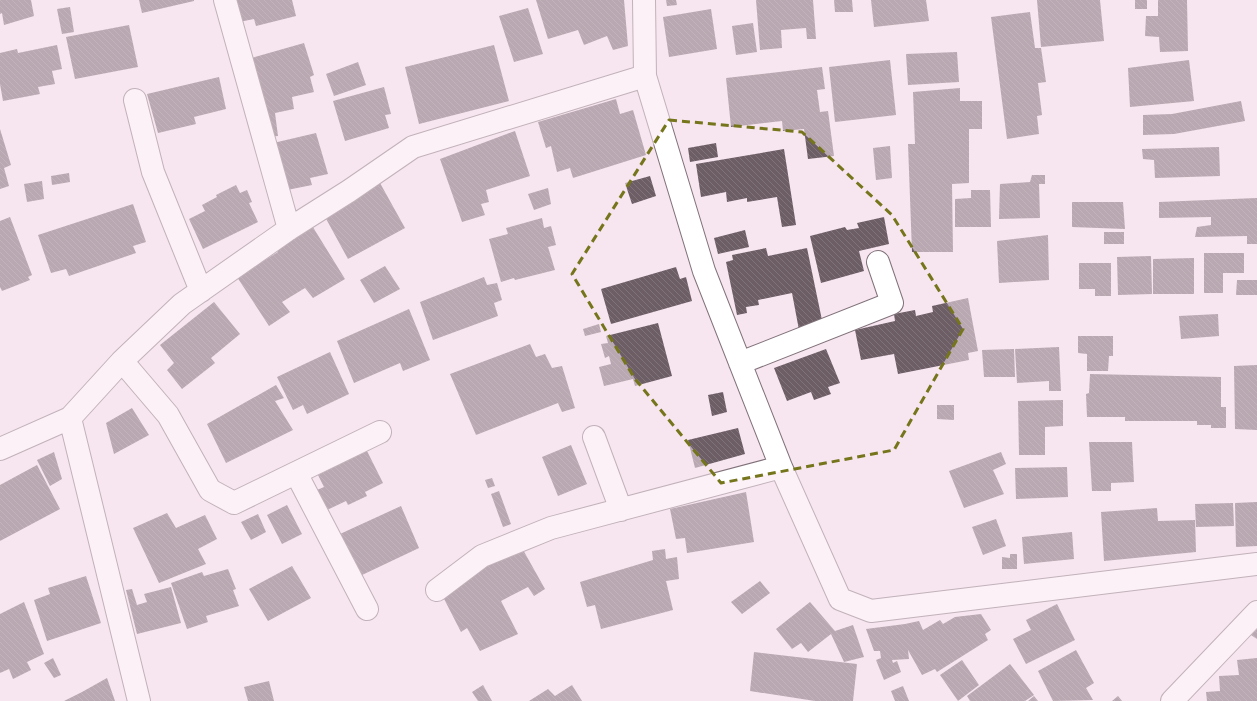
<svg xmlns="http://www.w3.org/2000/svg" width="1257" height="701" font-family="Rubik,sans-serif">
<defs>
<pattern id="building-back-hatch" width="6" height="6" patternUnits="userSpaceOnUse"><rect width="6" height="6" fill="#6d5e66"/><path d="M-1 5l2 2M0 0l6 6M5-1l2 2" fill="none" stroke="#80747b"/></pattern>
</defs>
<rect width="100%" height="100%" fill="#f7e5ef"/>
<path fill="url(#building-back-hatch)" d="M0 0H31L34 16 4 25 2 13 0 14Z
M139 0H194V1L142 13Z
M235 0H292L296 16 256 26 254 19 239 22Z
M536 0H624L628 46 613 50 607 36 584 45 578 30 548 39Z
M666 0H676L677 5 667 6Z
M756 0H813L816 39H807L806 28 781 30 782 48 760 50Z
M834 0H852L853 12H835Z
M871 0H926L929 21 874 27Z
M1037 0H1100L1104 41 1041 47Z
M1135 0H1147V9H1135Z
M1158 0H1187L1188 51 1160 52 1159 37 1145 36 1146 16H1158Z
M70 7 74 32 62 34 57 9Z
M528 8 543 54 514 62 499 16Z
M711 9 717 49 669 57 663 17Z
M1030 12 1035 48H1041L1046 82 1038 83 1042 115 1037 116 1039 134 1007 139 991 17Z
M753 23 757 52 736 55 732 26Z
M129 25 138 67 75 79 66 37Z
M304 43 314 75 310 77 314 92 292 97 294 109 275 113 278 136 266 137 248 59Z
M57 45 62 69 52 71 55 84 38 87 40 94 3 101 0 84V53L17 49 18 53Z
M494 45 509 101 419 124 405 67Z
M957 52 959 82 908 85 906 54Z
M890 60 896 115 835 122 829 67Z
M1189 60 1194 101 1130 107 1128 68Z
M358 62 366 85 334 96 326 74Z
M822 67 825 89 817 90 820 112 828 111 834 156 808 159 804 129 783 131 782 121 731 127 726 78Z
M219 77 226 109 194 117 196 124 158 133 147 94Z
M384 87 391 114 385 115 389 128 345 141 333 101Z
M960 88V101H982V129H969V183L952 184 953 252H912L908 144H915L913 92Z
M616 99 620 114 633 110 646 155 573 178 570 168 557 172 551 146 546 148 538 122Z
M1241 101 1245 121 1174 134 1143 135V115L1172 114Z
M0 129 11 165 4 168 9 186 0 189Z
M515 131 530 176 486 190 489 202 481 204 485 215 462 222 440 159Z
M316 133 328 174 310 178 312 185 282 191 269 144Z
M716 143 718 157 690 162 688 148Z
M890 146 892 178 876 180 873 148Z
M1219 147 1220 176 1155 178 1154 160 1143 159 1142 149Z
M784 149 796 225 782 227 777 197 747 202V198L727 202 726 192 701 197 696 164Z
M69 173 70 182 52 185 51 176Z
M1032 175H1045V184H1039L1040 218 999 219 1000 184 1030 182Z
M650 176 656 196 632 204 625 183Z
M42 181 44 199 27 202 24 184Z
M380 183 405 228 348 259 324 215Z
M236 185 240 193 247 190 252 202 249 203 258 222 203 249 189 219 205 211 202 205 217 197 216 195Z
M548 188 551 204 534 210 528 194Z
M971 190H990L991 227H955V199L971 198Z
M1257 198V244H1247V236L1195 237 1197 227 1211 225V217L1159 218V202Z
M1072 202H1123L1125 229 1072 227Z
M133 204 146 242 133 246 136 253 69 276 66 269 51 273 38 235Z
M10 217 32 275 28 277 30 280 2 291 0 287V221Z
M884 217 889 244 859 251 864 271 821 283 810 236 845 227 847 230 859 228 857 223Z
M542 218 544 228 551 226 556 245 548 247 555 270 515 280 514 278 501 282 489 239 508 234 506 228Z
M311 224 345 279 313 298 305 288 282 302 290 312 269 326 237 277 278 252 275 245Z
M745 230 749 247 718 254 714 238Z
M1104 232H1124V244H1104Z
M1048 235 1049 280 999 283 997 241Z
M766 248 768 256 807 248 823 325 799 330 792 293 758 300 759 305 746 307 747 313 737 315 726 262 733 260 732 255Z
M1204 253H1244V273H1223V293H1204Z
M1151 256 1152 294 1118 295 1117 257Z
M1194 258V294H1153V259Z
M1079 263H1111V296H1095V289H1079Z
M385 266 400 289 374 303 360 280Z
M676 267 680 279 686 277 692 301 611 324 601 289Z
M484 277 487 285 497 283 502 300 494 303 498 316 433 340 420 302Z
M1237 280H1257V295H1236Z
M968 298 978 351 968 353 969 360 898 374 894 354 861 360 855 330 895 321 894 314 915 310 916 316 933 312 932 306Z
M214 302 240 334 211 358 215 363 182 389 167 370 174 363 160 345Z
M409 309 430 360 403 371 400 363 354 383 337 341Z
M1218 314 1219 336 1181 339 1179 316Z
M658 323 672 376 635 386 633 379 604 386 599 367 611 364 609 356 605 358 601 344 608 343 606 336Z
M599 324 601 332 585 336 583 329Z
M1078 336H1113V356H1109L1108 371H1087V354L1078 353Z
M530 344 536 357 545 354 552 368 562 366 575 408 562 412 558 403 476 435 450 374Z
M1059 347 1061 391H1049V381L1017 383 1015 349Z
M826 349 840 383 828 387 831 394 814 400 811 392 787 401 774 368Z
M1014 349 1015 377H984L982 350Z
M330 352 349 394 307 414 303 405 293 410 277 377Z
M1257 365V430L1235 429 1234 366Z
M1090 374 1221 377V407H1226V428H1211V425H1197V421H1125V417H1087L1086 394 1089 393Z
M276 385 284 398 275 401 293 430 226 463 207 424Z
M723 392 727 412 712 416 708 395Z
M1063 400V426L1045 427V455H1019L1018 401Z
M937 405H954V420L937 419Z
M132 408 149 435 114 454 106 423Z
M738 428 745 454 695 468 688 440Z
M1089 442H1132L1134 482 1111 483V491H1092Z
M571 445 587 484 558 496 542 457Z
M367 451 383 483 365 492 367 496 348 505 346 501 327 510 317 490 324 487 318 475Z
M54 452 62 479 50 486 37 460Z
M1001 452 1006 464 993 470 1004 494 964 508 949 471Z
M37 465 60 509 0 541V485Z
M1067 467 1068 497 1016 499 1015 468Z
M492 478 495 486 488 488 485 480Z
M499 491 511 524 503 527 491 494Z
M746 492 754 542 687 553 685 538 676 539 670 509Z
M1257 502V546L1236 547 1235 503Z
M1233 503 1234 526 1196 527 1195 504Z
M287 505 302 534 282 544 267 515Z
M401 506 419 548 362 575 340 534Z
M1157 508 1158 521 1195 520 1196 552 1104 561 1101 512Z
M167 513 176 528 205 515 217 539 198 549 206 564 159 583 133 528Z
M258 514 266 532 251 540 241 522Z
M996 519 1006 546 983 555 972 527Z
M1072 532 1074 559 1024 564 1022 537Z
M522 548 545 589 534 596 528 587 501 601 518 634 480 651 467 628 461 632 440 591Z
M665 549 666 559 677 557 679 579 666 581 673 610 601 629 595 605 587 607 580 582 653 560 652 551Z
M1010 554H1017V569H1002V557L1010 558Z
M292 566 311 598 268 621 249 589Z
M228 569 236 589 233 590 239 606 206 616 208 622 187 629 171 583 202 572 204 576Z
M86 576 101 623 47 641 34 600 50 594 48 588Z
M760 581 770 593 742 614 731 602Z
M171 587 181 623 137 634 126 590 132 589 137 605 147 602 144 594Z
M24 602 44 654 27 662 31 670 13 679 9 669 0 673V614Z
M810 602 835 631 853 625 864 657 844 662 831 634 808 652 801 643 792 649 776 629Z
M1057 604 1075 640 1026 664 1013 639 1031 630 1026 620Z
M981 614 991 630 985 634 988 640 937 672 935 669 922 675 908 650 909 659 892 660 893 663 897 661 901 672 884 680 876 660 881 658 880 651H874L866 629 905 624 919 621 923 630 940 620 943 624 955 617Z
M1257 629V639L1251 635Z
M1076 650 1094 683 1086 688 1093 700 1053 701 1038 671Z
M754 652 857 664 853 701H815L750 691Z
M53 658 61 675 54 678 44 663Z
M1257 658V701H1207L1206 692 1220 691 1219 676 1239 675 1237 660Z
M962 660 979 685 958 701 940 675Z
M1010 664 1034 695 1025 701H970L967 696Z
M107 678 115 701H64L82 692Z
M269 681 274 701H248L244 687Z
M483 685 492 701H478L472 692Z
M572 685 582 701H529L548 689 555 696Z
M903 686 909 701H895L891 691Z
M1034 696 1038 701H1028Z
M1118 696 1122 701H1112Z"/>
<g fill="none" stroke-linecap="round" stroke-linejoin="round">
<defs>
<path id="minor" d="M225 0 289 229
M644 0 645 76 704 271 781 467 840 599 871 611 1257 564
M135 100 153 172 201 291
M122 361 168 415 210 490 234 503 380 432
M740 363 892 303 878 262
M70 418 139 701
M594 437 621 510
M0 449 70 418 122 361 182 304 289 229 349 191 413 147 645 76
M296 473 367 609
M437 590 482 556 551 528 781 467
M1172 701 1257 612"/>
</defs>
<use href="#minor" stroke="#81727a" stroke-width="24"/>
<use href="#minor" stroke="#fff" stroke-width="22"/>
</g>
<path d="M0 0H1257V701H0ZM669 120 802 132 892 215 963 329 894 450 721 483 635 379 572 274Z" fill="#f7e5ef" fill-opacity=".55" fill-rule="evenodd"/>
<path fill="none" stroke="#75751b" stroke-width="3" stroke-dasharray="8 5" stroke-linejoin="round" d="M669 120 802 132 892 215 963 329 894 450 721 483 635 379 572 274Z"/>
</svg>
